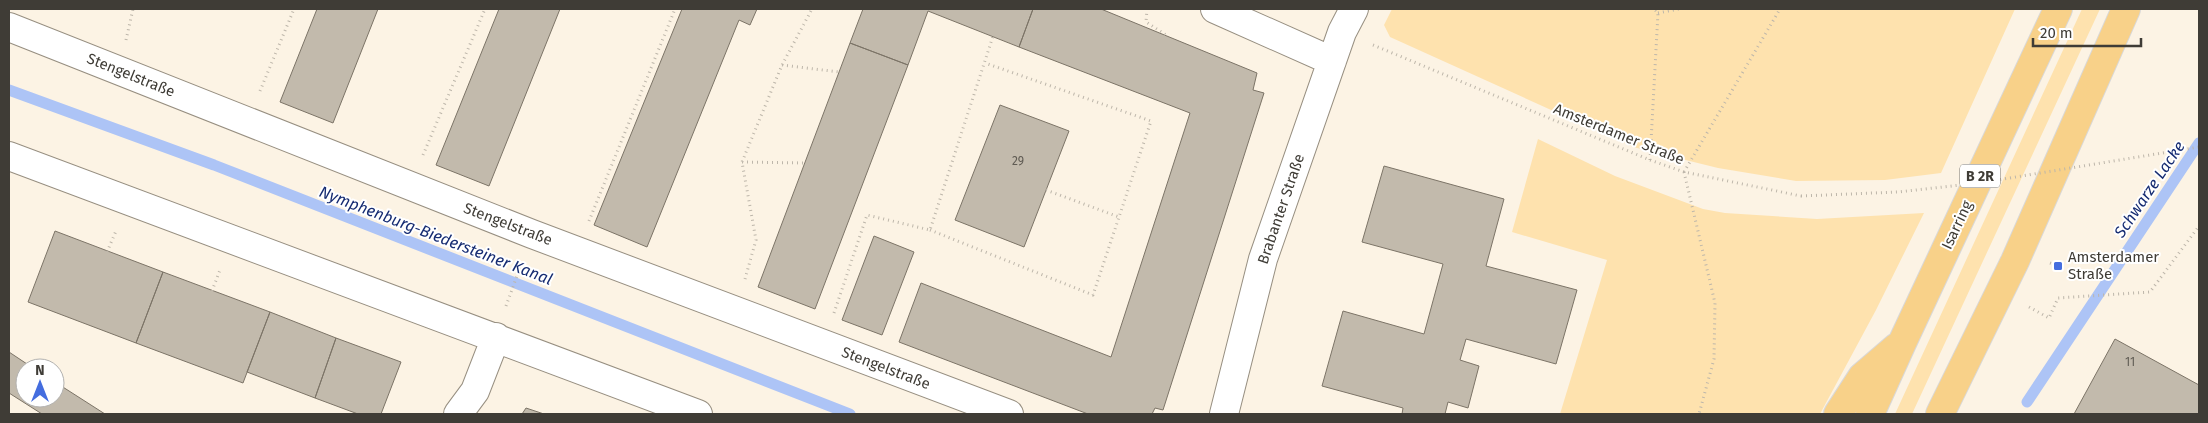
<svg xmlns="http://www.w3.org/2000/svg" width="2208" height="423" font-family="'Fira Sans',sans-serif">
<rect width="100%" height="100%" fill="#fcf3e4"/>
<path fill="#fee2ae" d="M1392 9H2015L1941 173 1885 180 1796 181 1718 168 1633 147 1390 37 1384 25Z
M2082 9H2100L1912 414H1895Z
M1538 139 1615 176 1703 209 1725 213 1817 219 1924 213 1876 310 1820 414H1560L1607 260 1512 232Z"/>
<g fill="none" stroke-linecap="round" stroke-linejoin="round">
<path stroke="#adc4f6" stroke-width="11" d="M9 90 214 165 850 414
M2027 402 2199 143"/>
</g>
<path fill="#c2baac" stroke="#7c7467" d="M317 9H378L333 123 280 102Z
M499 9H560L489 186 436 165Z
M682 9H757L750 25 739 20 647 247 594 225Z
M863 9H1033L1019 47 928 11 908 65 850 43Z
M1033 9H1101L1257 73 1253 90 1264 93 1163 410 1155 408 1152 414H1088L899 342 921 283 1111 357 1190 113 1019 47Z
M850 43 908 65 815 309 758 287Z
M1000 105 1069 131 1024 247 955 220Z
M1384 166 1504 199 1486 266 1577 290 1556 364 1466 339 1460 360 1479 366 1468 408 1448 402 1445 414H1402L1403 408 1322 386 1343 311 1424 334 1443 264 1362 242Z
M55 231 163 272 136 343 28 302Z
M874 236 914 252 882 335 842 320Z
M163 272 270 312 243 383 136 343Z
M270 312 336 338 315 398 247 372Z
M336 338 401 362 381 414H358L315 398Z
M2115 339 2199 385V414H2074Z
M9 352 33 368H25V398H55V382L105 414H42L9 393Z
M526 408 544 414H522Z"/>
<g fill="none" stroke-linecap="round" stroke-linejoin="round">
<defs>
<path id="minor" d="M1215 9 1332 61
M9 27 532 234 1009 414
M9 156 698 414
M458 414 475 391 496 337
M1224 414 1263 259 1342 32 1354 9"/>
<path id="highway" d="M1838 414 1862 377 1897 347
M1870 414 1902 343 2058 9
M1940 414 2015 261 2126 9"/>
</defs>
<use href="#minor" stroke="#978f81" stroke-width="30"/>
<use href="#highway" stroke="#d9d8d7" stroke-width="30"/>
<path stroke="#bdb6aa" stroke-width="3" stroke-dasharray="1 4" stroke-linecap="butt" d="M1147 9 1146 22 1166 35
M1658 13 1679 9
M126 40 133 9
M1373 45 1650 160 1684 172 1801 196
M782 65 839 72
M260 91 294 9
M423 155 485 9
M1650 160 1658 13 1654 9
M742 162 805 163
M1684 172 1715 303 1714 359 1699 414
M1684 172 1780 9
M1046 190 1119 217
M589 221 675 9
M930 230 1093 295 1151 121 985 63
M107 252 116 231
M2050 263 2058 266
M745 279 756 240 742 162 782 65 812 9
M212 291 220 270
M506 306 521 265
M2029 307 2049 318 2058 298 2150 292 2199 226
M834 313 867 215 930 230 993 36"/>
<use href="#minor" stroke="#fff" stroke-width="28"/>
<use href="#highway" stroke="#f8d189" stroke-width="28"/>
<path stroke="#bdb6aa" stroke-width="3" stroke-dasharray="1 4" stroke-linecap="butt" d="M1801 196 1898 192 1979 183 2199 147"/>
</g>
<rect fill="#446ddf" stroke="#fff" stroke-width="2" x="2053" y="261" width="10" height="10" rx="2.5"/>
<g text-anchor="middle" stroke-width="4" stroke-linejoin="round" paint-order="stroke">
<g font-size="12" fill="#605c54">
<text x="1018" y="165">29</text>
<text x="2130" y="366">11</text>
</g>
<rect fill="#fff" stroke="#797672" stroke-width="1" x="1960" y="164.5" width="40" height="23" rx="4"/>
<g font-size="14" font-weight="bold" fill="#3f3c36">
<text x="1980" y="181">B 2R</text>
</g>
<g font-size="15" fill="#3f3c36" stroke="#fff">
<text transform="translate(131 75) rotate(22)" y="5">Stengelstraße</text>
<text transform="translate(1619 134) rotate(22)" y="5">Amsterdamer Straße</text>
<text transform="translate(1281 209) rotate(-71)" y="5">Brabanter Straße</text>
<text transform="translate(508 224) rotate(21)" y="5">Stengelstraße</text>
<text transform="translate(1957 225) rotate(-65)" y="5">Isarring</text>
<text transform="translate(886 368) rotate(21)" y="5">Stengelstraße</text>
</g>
<g font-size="15" fill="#3f3c36" stroke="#fff" text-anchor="start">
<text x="2068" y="262">Amsterdamer<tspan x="2068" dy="17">Straße</tspan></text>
</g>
<g font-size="16" font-style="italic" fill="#162c72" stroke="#fff">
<text transform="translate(2149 189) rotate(-56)" y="6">Schwarze Lacke</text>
<text transform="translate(436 235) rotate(21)" y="6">Nymphenburg-Biedersteiner Kanal</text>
</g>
</g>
<rect width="2208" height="423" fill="none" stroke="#3f3c36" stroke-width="20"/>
<g transform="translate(40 383)"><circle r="24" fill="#ffffff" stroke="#b2b1af"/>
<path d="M0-4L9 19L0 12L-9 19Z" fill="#446ddf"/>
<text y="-8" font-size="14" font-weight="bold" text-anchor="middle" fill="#3f3c36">N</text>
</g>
<path d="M2033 38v8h108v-8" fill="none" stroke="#3f3c36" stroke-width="2.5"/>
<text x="2040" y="38" font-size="15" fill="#3f3c36" stroke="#ffffff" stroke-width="4" paint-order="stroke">20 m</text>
</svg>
